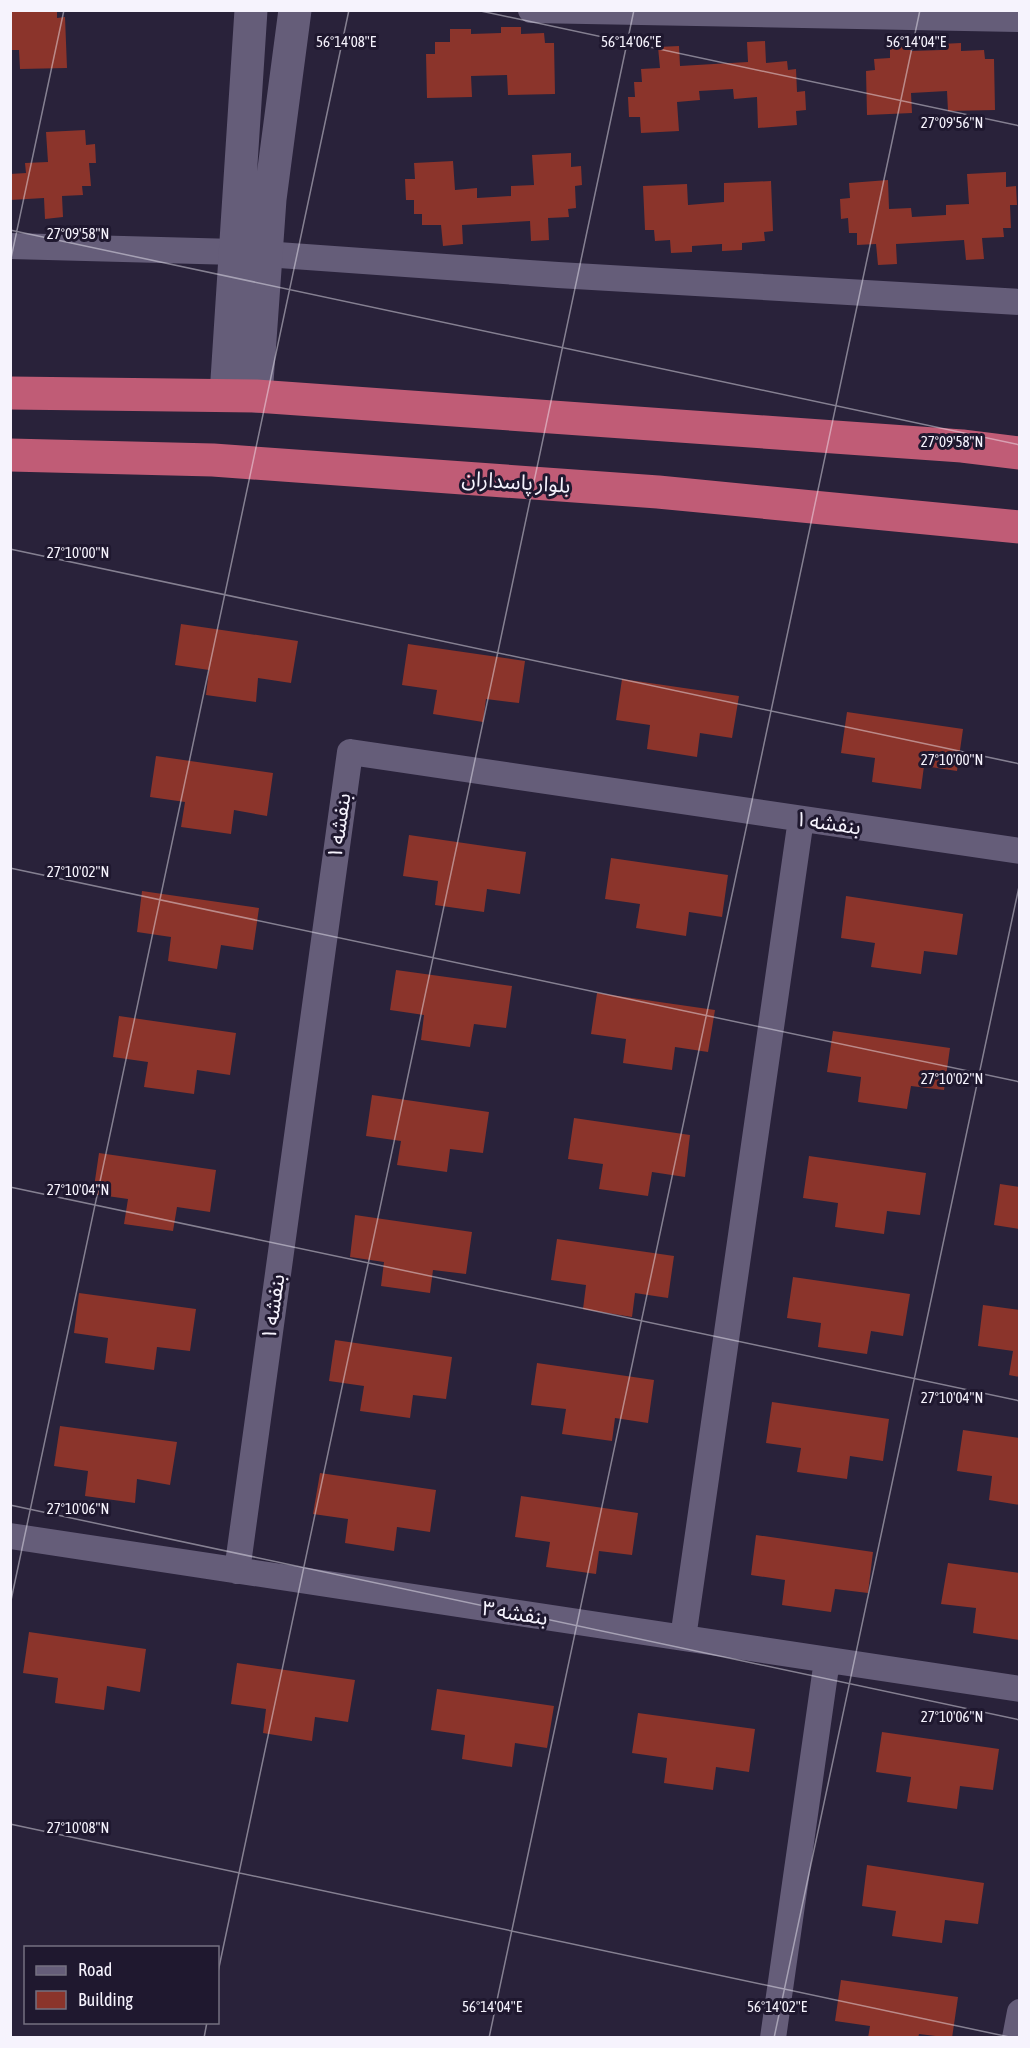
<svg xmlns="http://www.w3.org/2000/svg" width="1030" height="2048" font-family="'Asap Condensed','Noto Sans Arabic',sans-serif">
<rect width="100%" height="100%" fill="#29223a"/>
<path fill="#8b342b" d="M10 10H57V18L65 17 67 68 20 69 19 50H10Z
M501 27H521V34L544 33 545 43H554L555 94 508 95 507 75 471 76 472 97 427 98 426 54H435V42H450V29H471V34L501 33Z
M765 41 766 63 787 61 788 70 796 69 797 92 805 91 806 110 796 111 797 125 758 128 757 97 734 99 733 89 699 91 700 100 677 102 679 131 641 133 640 117H629L628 97H635L634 82H642L641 69 660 68 658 47 679 46 680 66 748 62 747 42Z
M961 43V51L984 50 985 59H994L995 110 948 111 947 91 911 93 912 113 867 115 866 71 875 70 874 59 890 58V46L911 45V51L941 50V44Z
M85 130 86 145 95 144 96 163H89L91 186H82L83 195 62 196 63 217 45 219 44 198 10 200V174L26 173 25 163 48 162 46 132Z
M571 153V167L581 166 582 185 575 186 576 208 568 209 569 217 548 218 549 240 531 241 530 221 462 225 463 244 443 246 441 225H422V214H414V200H406L405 179H415L414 163 453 161 455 190 477 188V198L511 196V186L534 185 532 155Z
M1006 172V187L1016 186 1017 205H1010L1011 228H1003L1004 237 982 238 984 259 966 260 964 240 896 244 897 264 878 265 876 244 857 245V233H849L848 218 841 219 840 199 850 198 849 183 888 180 889 209 911 208 912 217 946 215V205L969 204 967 174Z
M771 181 773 231 764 232 765 241 742 243V250L722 251V244L692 246V252L671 253 670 240 655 241 654 230H645L643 186 687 184 688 205 724 202V183Z
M181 624 298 641 291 683 258 678 256 702 206 695 209 670 175 665Z
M408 644 525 661 519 703 486 699 483 722 433 714 437 690 402 685Z
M622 679 739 696 732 738 700 733 697 757 647 749 650 725 616 720Z
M847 712 963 729 957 771 924 766 921 789 872 782 875 758 841 753Z
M156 756 273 773 267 816 234 810 231 834 181 827 185 802 150 797Z
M409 835 526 852 520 894 487 889 484 912 435 905 438 881 403 876Z
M611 858 728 875 722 917 689 912 686 936 636 928 640 904 605 899Z
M142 891 259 908 253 950 221 945 217 969 168 961 171 937 137 932Z
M846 896 963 914 957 955 924 951 921 974 871 967 875 943 841 938Z
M396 970 512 986 506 1028 474 1024 470 1047 421 1040 424 1015 390 1010Z
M597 993 715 1010 708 1052 675 1047 672 1070 623 1063 626 1039 591 1034Z
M119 1016 236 1033 230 1075 197 1070 194 1094 144 1087 148 1062 113 1057Z
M833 1031 950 1048 944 1090 911 1086 907 1109 858 1102 861 1077 827 1072Z
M372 1095 489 1112 483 1153 450 1149 447 1172 397 1165 401 1141 366 1136Z
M574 1118 690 1135 685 1177 652 1172 648 1196 599 1189 603 1164 568 1159Z
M99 1153 216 1170 210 1212 177 1207 173 1231 124 1224 128 1199 93 1194Z
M809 1156 926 1173 920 1215 887 1211 884 1234 835 1227 838 1203 803 1198Z
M1000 1184 1020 1187V1229L994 1225Z
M355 1215 472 1232 466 1274 433 1270 430 1293 381 1286 384 1262 350 1257Z
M557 1239 674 1256 668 1298 635 1293 632 1317 583 1309 586 1285 551 1280Z
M793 1277 910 1294 903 1336 871 1331 867 1354 818 1347 821 1323 787 1318Z
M79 1293 196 1309 190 1351 157 1347 154 1370 105 1363 108 1338 74 1333Z
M983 1305 1020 1310V1377L1009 1375 1013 1351 978 1346Z
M335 1340 452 1357 446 1399 413 1395 410 1418 360 1411 364 1386 329 1381Z
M537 1363 654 1380 648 1423 615 1418 612 1441 562 1434 566 1409 531 1405Z
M772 1402 889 1419 883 1461 850 1456 847 1479 797 1472 801 1448 766 1443Z
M60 1426 177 1442 170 1485 137 1479 135 1503 85 1496 88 1471 54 1466Z
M963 1430 1020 1438V1505L989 1500 992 1476 957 1471Z
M320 1473 436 1490 430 1532 397 1527 394 1551 345 1543 348 1519 313 1514Z
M521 1496 638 1513 632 1555 599 1551 596 1574 546 1567 550 1542 515 1537Z
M756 1535 873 1552 868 1593 835 1589 831 1612 782 1605 785 1580 751 1575Z
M948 1563 1020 1573V1640L973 1633 976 1608 941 1604Z
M29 1632 146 1649 140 1692 107 1686 104 1710 55 1703 58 1678 23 1673Z
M237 1663 355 1680 348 1722 315 1717 312 1741 263 1733 266 1709 231 1704Z
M437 1689 554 1706 547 1748 515 1743 512 1767 462 1759 465 1735 431 1730Z
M638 1713 755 1729 749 1772 716 1767 713 1790 664 1783 667 1758 632 1753Z
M882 1732 999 1749 993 1790 960 1786 957 1809 907 1802 911 1777 876 1772Z
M867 1865 984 1883 978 1924 945 1920 942 1943 892 1936 896 1911 862 1906Z
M841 1980 958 1997 952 2038 919 2034 918 2038H868L870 2026 835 2021Z"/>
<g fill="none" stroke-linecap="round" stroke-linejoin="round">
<path stroke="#655d79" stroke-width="26" d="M531 10 1020 19
M10 246 236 252 558 275 1020 302
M10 1536 1020 1689
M237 1571 350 752 1020 851
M683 1638 801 819
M773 2038 827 1660
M1015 2038 1020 2012"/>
<path stroke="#655d79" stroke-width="33" d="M226 395 251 10
M256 396 270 199 295 10"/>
<path stroke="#c05c76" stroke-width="33" d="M10 393 256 396 962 446 1020 453
M10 455 213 460 658 492 1020 527"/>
</g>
<path fill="none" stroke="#f6f3fd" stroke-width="1.5" stroke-opacity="0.45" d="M476 10 1020 126M10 230 1020 445M10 263 64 10M10 549 1020 764M10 868 1020 1082M10 1187 1020 1401M10 1505 1020 1720M10 1605 349 10M10 1824 1014 2038M218 1972 634 10M204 2038 207 2022M489 2038 920 10M774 2038 1020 882"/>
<g text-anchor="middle" stroke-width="6" stroke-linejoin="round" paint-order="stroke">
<g font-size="21" fill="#f6f3fd" stroke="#1f182f">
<text transform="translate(516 482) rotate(4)" y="7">بلوار پاسداران</text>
<text transform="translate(828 823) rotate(8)" y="7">بنفشه ۱</text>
<text transform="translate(339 826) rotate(-82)" y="7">بنفشه ۱</text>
<text transform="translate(273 1307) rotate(-82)" y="7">بنفشه ۱</text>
<text transform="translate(515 1613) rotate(9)" y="7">بنفشه ۳</text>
</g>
</g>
<g font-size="15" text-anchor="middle" fill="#f6f3fd" stroke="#1f182f" stroke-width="6" stroke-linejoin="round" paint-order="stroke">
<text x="346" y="47">56°14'08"E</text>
<text x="631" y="47">56°14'06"E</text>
<text x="916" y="47">56°14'04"E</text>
<text x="952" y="128">27°09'56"N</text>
<text x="78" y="239">27°09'58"N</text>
<text x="952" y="447">27°09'58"N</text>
<text x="78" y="558">27°10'00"N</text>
<text x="952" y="765">27°10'00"N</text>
<text x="78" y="877">27°10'02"N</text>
<text x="952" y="1084">27°10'02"N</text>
<text x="78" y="1195">27°10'04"N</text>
<text x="952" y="1403">27°10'04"N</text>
<text x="78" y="1514">27°10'06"N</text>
<text x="952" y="1722">27°10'06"N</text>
<text x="78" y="1833">27°10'08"N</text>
<text x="492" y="2012">56°14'04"E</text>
<text x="777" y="2012">56°14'02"E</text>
</g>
<rect width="1030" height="2048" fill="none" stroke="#f6f3fd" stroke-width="24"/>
<rect x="24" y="1946" width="195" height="78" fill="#1f182f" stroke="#757081" stroke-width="1.5"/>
<rect x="36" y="1966" width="30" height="9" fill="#655d79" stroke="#757081" stroke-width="1.5"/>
<text x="78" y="1976" font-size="18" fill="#f6f3fd">Road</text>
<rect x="36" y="1991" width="30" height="18" fill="#8b342b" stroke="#757081" stroke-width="1.5"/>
<text x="78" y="2006" font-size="18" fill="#f6f3fd">Building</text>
</svg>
